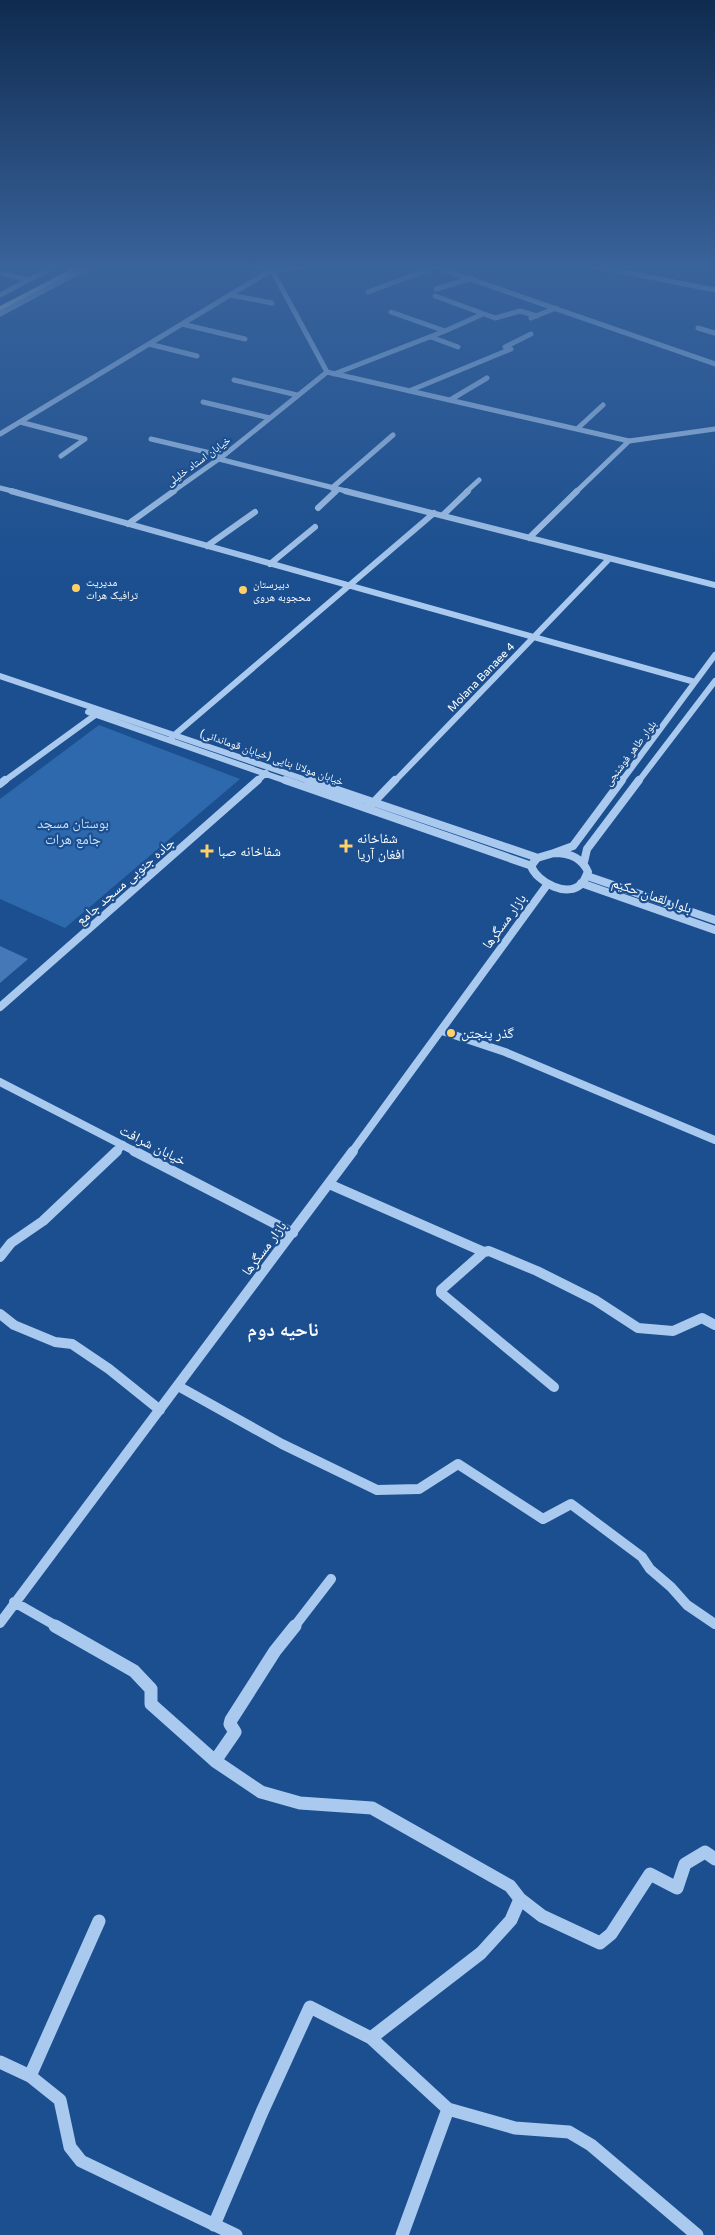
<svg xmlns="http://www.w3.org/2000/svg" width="715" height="2235" font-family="'Varela Round','Noto Naskh Arabic',sans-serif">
<rect width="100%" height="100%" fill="#1b4f8f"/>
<path fill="#2e69ad" d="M99 725 240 779 65 928 0 899V799Z"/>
<path fill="#4478b7" d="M0 946 28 959 0 983Z"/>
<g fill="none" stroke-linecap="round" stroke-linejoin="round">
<path stroke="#a9c9ee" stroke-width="5" d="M251 266 272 270 308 266
M433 266 715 364
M593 266 715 290
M0 273 29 280
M436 289 472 278
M368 292 435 267
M0 295 55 266
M230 295 272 303
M435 296 495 318 520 311 537 316
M391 312 445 331
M0 314 90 266
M531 318 556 308
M182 324 245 339
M698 328 715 333
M431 337 458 347
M149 344 197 356
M327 372 629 441 715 429
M334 374 445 331 483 314
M234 380 297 395
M409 391 511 349 505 347 531 334
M450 400 487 378
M203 402 270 418
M20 422 85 439 61 456
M577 429 603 405
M0 434 278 266
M151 439 223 456
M219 459 350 492
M0 488 16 492
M332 488 393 435
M172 492 223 456 327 372 272 270
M335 492 337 490
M466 492 479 480
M576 492 629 441"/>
<path stroke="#a9c9ee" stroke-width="6" d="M11 491 695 682
M345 491 715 585
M318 508 336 491
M443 515 468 491
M128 524 174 491
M529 538 577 491
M207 546 255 512
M270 564 315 527
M0 676 312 782
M88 712 289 782
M172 737 434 513
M3 782 98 713
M256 782 266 773
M394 782 609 559
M621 782 715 655
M638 782 715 681"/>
<path stroke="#a9c9ee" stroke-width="8" d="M285 780 532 866
M308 780 538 858
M0 784 5 780
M371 805 395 780
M554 853 573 846 622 780
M554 853C569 853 582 857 588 872 586 875 585 880 582 883 568 899 537 882 531 866L537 858Z
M584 862 587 849 639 780
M587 876 715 920
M581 883 715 930
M0 1007 258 780
M442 1031 505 1052 715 1140
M0 1082 136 1152
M115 1152 123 1145
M352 1152 547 885"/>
<path stroke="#a9c9ee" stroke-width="10" d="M134 1151 293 1233
M329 1184 484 1252 489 1251 537 1271 595 1300 638 1328 673 1331 702 1318 715 1325
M484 1252 441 1290V1293L554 1387
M0 1257 11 1243 43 1221 117 1151
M0 1314 14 1325 55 1342 72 1344 109 1369 160 1410
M178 1386 282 1444 377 1490 419 1489 458 1464 543 1519 571 1504 642 1557 650 1569 671 1587 687 1605 715 1624
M14 1602 58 1627
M0 1623 353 1151
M294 1627 331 1579"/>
<path stroke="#a9c9ee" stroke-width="13" d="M55 1626 134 1671 151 1689V1704L215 1761 261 1792 300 1803 372 1808 510 1886 520 1899 511 1920 481 1953 371 2038 448 2109 402 2235
M215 1761 235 1732 230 1724 231 1720 275 1651 295 1626
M520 1899 542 1916 600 1943 611 1934 650 1874 677 1888 685 1864 705 1852 715 1859
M0 2062 30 2076 60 2100 70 2147 81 2161 236 2235
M30 2076 99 1921
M448 2109 515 2128 569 2132 591 2145 697 2235
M214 2225 262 2112 310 2007 371 2038"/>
<path fill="#fff" fill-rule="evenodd" d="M77 266H86L0 311V306Z"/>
</g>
<linearGradient id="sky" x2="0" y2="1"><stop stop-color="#0f2b4f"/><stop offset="0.46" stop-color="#39639b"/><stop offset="1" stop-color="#39639b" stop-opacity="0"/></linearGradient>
<rect width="715" height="579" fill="url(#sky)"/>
<g fill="#ffd166" stroke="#1b4f8f" stroke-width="2">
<circle cx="76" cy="588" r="5"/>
<circle cx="243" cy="590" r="5"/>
<path d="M343.5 838.5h5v5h5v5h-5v5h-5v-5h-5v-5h5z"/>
<path d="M204.5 843.5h5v5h5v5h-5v5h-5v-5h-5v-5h5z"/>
<circle cx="451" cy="1033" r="5"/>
</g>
<g text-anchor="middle" stroke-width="4.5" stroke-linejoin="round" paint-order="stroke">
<g font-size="11" fill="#fff" stroke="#1b4f8f">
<text transform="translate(198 461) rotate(-36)" y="4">خیابان استاد خلیلی</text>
<text transform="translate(481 677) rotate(-46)" y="4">Molana Banaee 4</text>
<text transform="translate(630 753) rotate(-53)" y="4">بلوار طاهر فوشنجی</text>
<text transform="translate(272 757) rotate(19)" y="4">خیابان مولانا بنایی (خیابان قوماندانی)</text>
</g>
<g font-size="11" fill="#fff" stroke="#1b4f8f" text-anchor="start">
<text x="86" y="586">مدیریت<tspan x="86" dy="13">ترافیک هرات</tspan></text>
<text x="253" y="588">دبیرستان<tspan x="253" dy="13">محجوبه هروی</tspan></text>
</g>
<g font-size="14" fill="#cfe3fa" stroke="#1b4f8f">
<text x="73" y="828">بوستان مسجد<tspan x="73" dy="16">جامع هرات</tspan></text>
</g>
<g font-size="14" fill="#fff" stroke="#1b4f8f" text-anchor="start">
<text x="357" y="843">شفاخانه<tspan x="357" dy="16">افغان آریا</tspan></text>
<text x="218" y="856">شفاخانه صبا</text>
<text x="461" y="1038">گذر پنجتن</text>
</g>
<g font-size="14" fill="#fff" stroke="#1b4f8f">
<text transform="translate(125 881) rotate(-41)" y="5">جاده جنوبی مسجد جامع</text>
<text transform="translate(652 895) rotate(19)" y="5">بلوار لقمان حکیم</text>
<text transform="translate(504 921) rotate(-54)" y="5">بازار مسگرها</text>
<text transform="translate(153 1145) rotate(27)" y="5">خیابان شرافت</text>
<text transform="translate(264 1248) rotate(-53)" y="5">بازار مسگرها</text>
</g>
<g font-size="19" font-weight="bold" fill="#fff" stroke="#1b4f8f">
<text x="283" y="1336">ناحیه دوم</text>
</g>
</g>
</svg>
